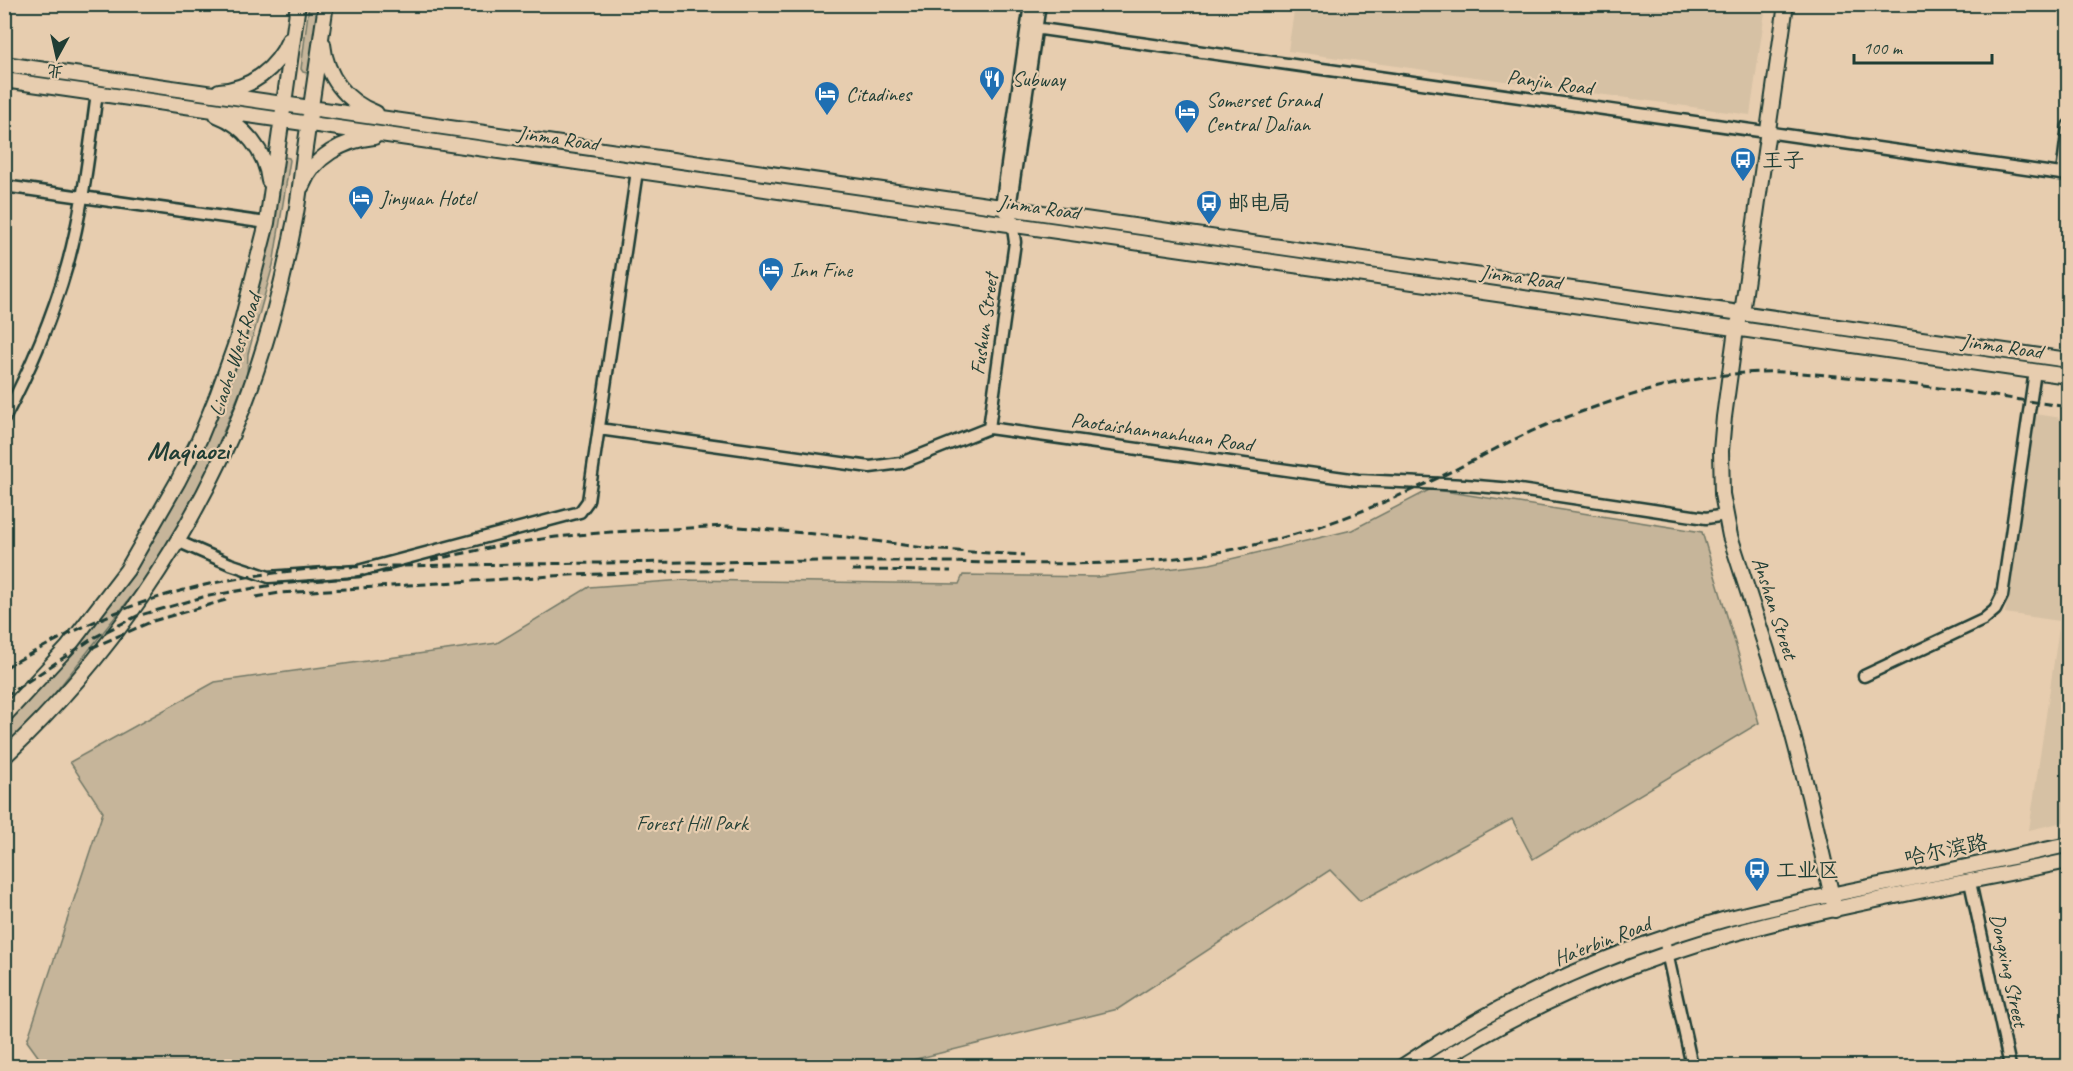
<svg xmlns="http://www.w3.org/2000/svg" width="2073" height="1071" font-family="Caveat,'LXGW WenKai TC',sans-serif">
<rect width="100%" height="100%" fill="#e7cdaf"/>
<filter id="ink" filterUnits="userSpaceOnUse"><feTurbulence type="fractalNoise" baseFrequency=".0167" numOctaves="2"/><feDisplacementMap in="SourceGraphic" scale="12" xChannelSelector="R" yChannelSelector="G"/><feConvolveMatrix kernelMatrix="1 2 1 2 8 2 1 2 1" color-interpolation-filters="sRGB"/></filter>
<g filter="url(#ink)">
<path fill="#d6c1a4" d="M1295 5V4L1766 5 1750 115 1288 51Z
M2035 414 2068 419V821L2029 830 2060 621 2005 613Z"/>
<path fill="#c6b59a" stroke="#727967" stroke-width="1.5" d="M309 5H321L311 70 307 73 303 72 301 69Z
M284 157 289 158 290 160 273 265 248 354 247 375 199 490 157 564 135 592 31 723 5 748V725L46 681 124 585 144 555 184 484 239 351 264 264Z
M1431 489 1702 532 1759 723 1533 859 1512 819 1360 901 1330 870 1118 1009 888 1066H45L27 1041 103 812 70 762 215 682 497 643 589 587 684 580 959 584 963 575 1097 577 1210 564 1352 530Z"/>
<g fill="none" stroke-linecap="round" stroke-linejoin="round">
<defs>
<path id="street" d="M1027 27 2068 175
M2062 174 2068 126
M4 186 267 223
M1005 212 1001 207 1030 4
M4 419C30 370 52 318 67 266 83 209 89 151 97 93
M989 428 1015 242 1010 208 1040 4
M599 429 870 467 901 463 989 428 1358 480 1465 485 1513 489 1706 518 1726 515
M177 541 230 564 269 577 311 574 358 571 580 512 588 501 637 171
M1864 676 1983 620 1995 610 2002 596 2035 371
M1970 882 2010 1066
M1664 939 1692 1066"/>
<path id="secondary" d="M1786 4 1742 313 1736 329 1724 417 1721 451 1722 494 1730 536 1786 709 1809 796 1835 910
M323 44C326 76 346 102 376 113
M4 64 2068 360
M4 80 2068 376
M219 91C250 89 277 69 289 40
M217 115C244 125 266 152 269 181
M302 186C313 157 344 140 374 137
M4 716 68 647 127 570 178 481 199 440 217 396 237 340 267 223 298 4
M4 757C107 660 191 539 243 408 264 353 282 287 293 229 299 202 301 175 305 148 312 100 319 52 326 4
M1403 1066C1501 1001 1610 951 1723 920 1771 907 1820 897 1869 887 1936 874 2002 859 2068 845
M1432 1066C1534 1001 1648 954 1766 925 1866 900 1968 882 2068 861"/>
</defs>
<use href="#street" stroke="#1f3d34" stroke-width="15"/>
<use href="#secondary" stroke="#1f3d34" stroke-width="18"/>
<use href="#street" stroke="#e7cdaf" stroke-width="10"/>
<use href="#secondary" stroke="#e7cdaf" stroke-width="14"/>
<path stroke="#1f3d34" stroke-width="3" stroke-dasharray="9 4.5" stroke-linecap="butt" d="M431 560 503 545 556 537 611 532 728 526 847 537 939 550 1024 555
M852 570 951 571
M256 597 280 593 569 575 732 570
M91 648 153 621 226 600
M4 668C40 649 77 628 115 613 185 584 262 572 337 567 518 564 698 561 879 561 994 561 1110 572 1224 551 1299 538 1373 509 1442 476 1482 457 1520 434 1562 419 1625 395 1692 375 1760 372 1792 371 1825 375 1857 378 1928 385 1998 397 2068 407
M4 697 95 637 137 616 203 597 278 584 348 578 391 571"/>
</g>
</g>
<defs>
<symbol id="restaurant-pin" viewBox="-11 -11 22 30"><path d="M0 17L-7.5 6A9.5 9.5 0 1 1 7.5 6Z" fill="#1f6fb2" stroke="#e7cdaf"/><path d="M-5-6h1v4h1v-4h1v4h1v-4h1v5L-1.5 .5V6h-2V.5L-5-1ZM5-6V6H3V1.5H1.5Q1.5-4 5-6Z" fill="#fff"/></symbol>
<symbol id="hotel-pin" viewBox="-11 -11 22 30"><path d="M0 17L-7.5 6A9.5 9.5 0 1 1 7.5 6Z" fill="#1f6fb2" stroke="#e7cdaf"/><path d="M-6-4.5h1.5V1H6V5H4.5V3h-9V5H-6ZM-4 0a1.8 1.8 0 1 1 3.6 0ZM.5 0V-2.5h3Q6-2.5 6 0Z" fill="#fff"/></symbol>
<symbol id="bus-pin" viewBox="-11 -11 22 30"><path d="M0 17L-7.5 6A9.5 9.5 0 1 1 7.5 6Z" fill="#1f6fb2" stroke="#e7cdaf"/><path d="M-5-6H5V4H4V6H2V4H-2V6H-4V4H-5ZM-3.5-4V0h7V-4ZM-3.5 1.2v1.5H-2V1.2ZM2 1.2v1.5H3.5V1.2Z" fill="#fff"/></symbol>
</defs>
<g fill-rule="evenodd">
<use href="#restaurant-pin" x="977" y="64" width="30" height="40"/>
<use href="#hotel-pin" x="812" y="79" width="30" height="40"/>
<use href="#hotel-pin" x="1172" y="97" width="30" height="40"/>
<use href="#bus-pin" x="1728" y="145" width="30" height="40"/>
<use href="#hotel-pin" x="346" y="183" width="30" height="40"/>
<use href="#bus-pin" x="1194" y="188" width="30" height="40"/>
<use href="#hotel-pin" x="756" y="255" width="30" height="40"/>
<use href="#bus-pin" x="1742" y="855" width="30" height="40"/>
</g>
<g text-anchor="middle" stroke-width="4.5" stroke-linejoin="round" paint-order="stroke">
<g font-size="21" fill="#1f3d34" stroke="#e7cdaf" text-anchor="start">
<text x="1012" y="86">Subway</text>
<text x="846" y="101">Citadines</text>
<text x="1206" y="107">Somerset Grand<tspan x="1206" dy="24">Central Dalian</tspan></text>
<text x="1762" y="167">王子</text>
<text x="380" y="205">Jinyuan Hotel</text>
<text x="1228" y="210">邮电局</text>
<text x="790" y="277">Inn Fine</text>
<text x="1776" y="877">工业区</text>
</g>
<g font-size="21" fill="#1f3d34" stroke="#e7cdaf">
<text transform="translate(1550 82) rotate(8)" y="7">Panjin Road</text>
<text transform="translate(558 138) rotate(8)" y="7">Jinma Road</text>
<text transform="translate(1039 207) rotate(8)" y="7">Jinma Road</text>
<text transform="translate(1521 277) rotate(8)" y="7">Jinma Road</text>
<text transform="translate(984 324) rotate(-82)" y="7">Fushun Street</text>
<text transform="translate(2002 346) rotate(8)" y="7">Jinma Road</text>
<text transform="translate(235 355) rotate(-72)" y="7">Liaohe West Road</text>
<text transform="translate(1162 432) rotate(8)" y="7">Paotaishannanhuan Road</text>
<text transform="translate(1775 608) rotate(72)" y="7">Anshan Street</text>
<text transform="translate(1946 850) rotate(-12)" y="7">哈尔滨路</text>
<text transform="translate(1602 941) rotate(-21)" y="7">Ha'erbin Road</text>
<text transform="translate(2009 970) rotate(78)" y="7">Dongxing Street</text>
</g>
<g font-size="21" fill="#274339" stroke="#e7cdaf">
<text x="692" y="830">Forest Hill Park</text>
</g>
<g font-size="27" font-weight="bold" fill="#1f3d34" stroke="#e7cdaf">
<text x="188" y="459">Maqiaozi</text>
</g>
</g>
<rect width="2073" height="1071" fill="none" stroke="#e7cdaf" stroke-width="24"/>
<rect x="12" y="12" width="2049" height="1047" fill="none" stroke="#1f3d34" stroke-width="2" filter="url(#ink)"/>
<g transform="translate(57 57) rotate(188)" stroke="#e7cdaf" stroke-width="4.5" paint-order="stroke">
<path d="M0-4.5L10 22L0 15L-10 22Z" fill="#1f3d34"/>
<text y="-9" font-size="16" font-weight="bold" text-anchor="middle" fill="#1f3d34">北</text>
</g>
<path d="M1854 54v9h138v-9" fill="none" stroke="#1f3d34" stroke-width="3"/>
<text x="1863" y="54" font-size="18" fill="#1f3d34" stroke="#e7cdaf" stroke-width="4.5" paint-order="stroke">100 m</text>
</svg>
